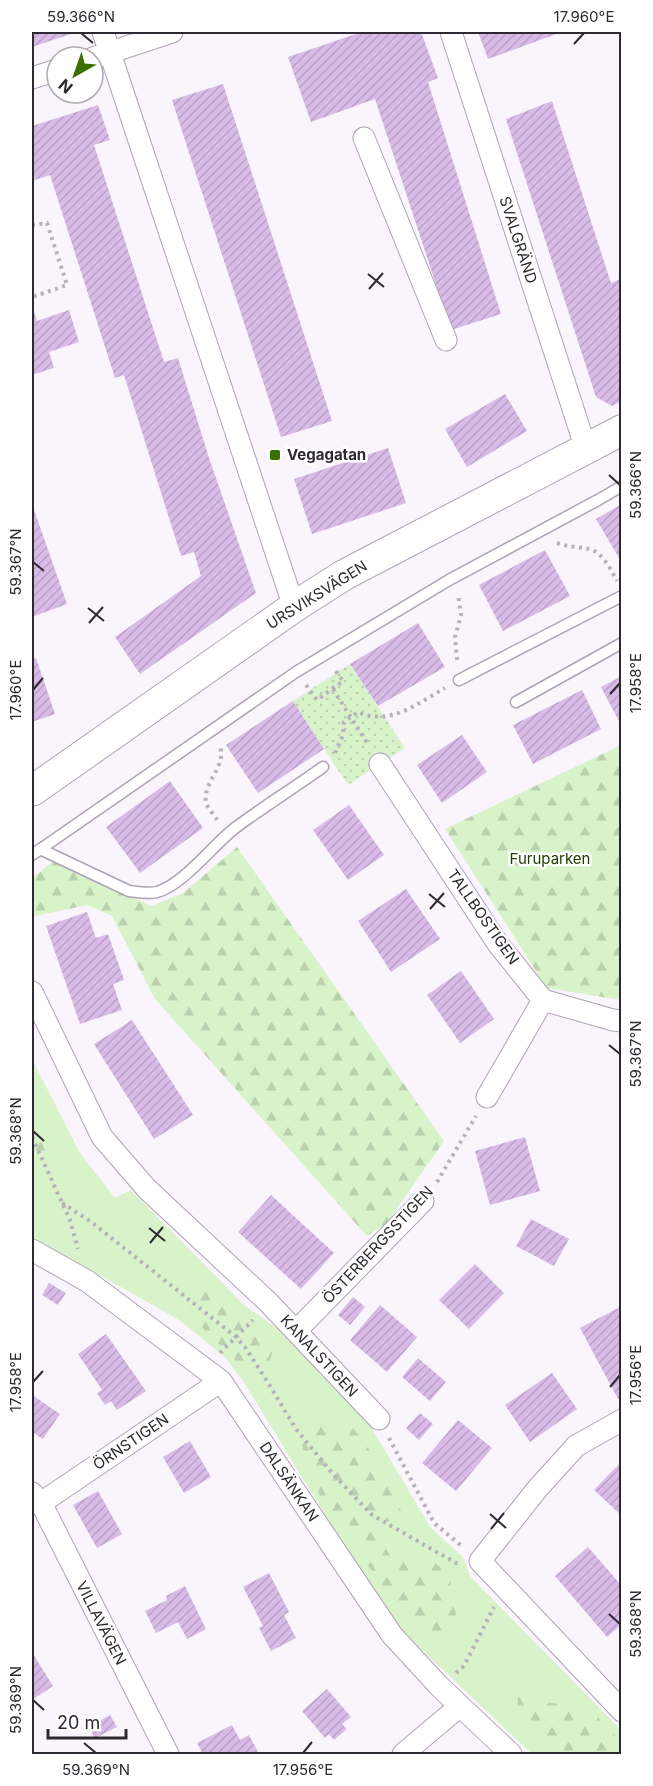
<svg xmlns="http://www.w3.org/2000/svg" width="653" height="1786" font-family="Inter,sans-serif">
<defs>
<pattern id="forest-firs" width="22" height="20" patternUnits="userSpaceOnUse" patternTransform="scale(1.5)"><rect width="22" height="20" fill="#d8f3ca"/><path d="M5 1l3.5 6h-7zM16 11l3.5 6h-7z" fill="#bad0ae"/></pattern>
<pattern id="park-dots" width="8" height="8" patternUnits="userSpaceOnUse" patternTransform="scale(1.5)"><rect width="8" height="8" fill="#d8f3ca"/><path d="M2 2h.1M6 6h.1" fill="none" stroke="#bad0ae" stroke-width="1.8" stroke-linecap="round"/></pattern>
<pattern id="building-hatch" width="6" height="6" patternUnits="userSpaceOnUse" patternTransform="scale(1.5)"><rect width="6" height="6" fill="#d9bbe8"/><path d="M-1 1l2-2M0 6l6-6M5 7l2-2" fill="none" stroke="#bba1c7"/></pattern>
</defs>
<rect width="100%" height="100%" fill="#faf5fd"/>
<path fill="#d8f3ca" d="M32 1059 80 1153 115 1198 131 1190 244 1305 275 1327 280 1326 368 1422 431 1528 463 1557 470 1576 621 1730V1754H532L401 1630 353 1560 245 1384 226 1358 179 1320 32 1237Z"/>
<path fill="url(#forest-firs)" d="M621 745V1000L547 988 445 829Z
M237 847 444 1141 387 1223 367 1236 155 999 112 916 87 905 32 917V878L55 860 151 906 183 893Z
M32 1110 46 1154 32 1156Z
M219 1290 259 1328 274 1346 269 1364 240 1365 205 1331 187 1304 196 1291Z
M348 1421 385 1471 403 1516 372 1527 393 1560 418 1561 436 1564 449 1574 456 1614 446 1641 428 1646 354 1547 313 1485 301 1441 322 1423Z
M518 1697 591 1710 621 1742V1754H550L517 1719Z"/>
<path fill="url(#park-dots)" d="M350 664 405 748 348 785 293 701Z"/>
<path fill="url(#building-hatch)" d="M32 32H77L32 47Z
M362 32H421L438 78 428 82 501 314 451 330 375 99 311 122 288 57Z
M478 32H562L488 59Z
M223 84 332 421 281 437 172 100Z
M552 101 611 283 622 278V401L612 406 596 397 506 119Z
M98 105 110 140 94 145 164 362 178 358 209 458 256 593 140 674 115 637 201 576 194 552 181 556 124 375 115 378 50 175 32 181V126Z
M32 305 37 321 69 310 79 342 49 352 54 368 32 375Z
M505 394 527 431 467 467 445 429Z
M388 448 406 503 312 534 294 479Z
M32 504 67 604 32 617Z
M622 504V563L596 519Z
M545 550 570 596 503 631 479 585Z
M418 623 445 667 378 706 350 664Z
M36 658 55 714 32 722V660Z
M622 676V727L601 687Z
M582 690 601 729 533 764 513 725Z
M293 701 324 749 258 793 226 745Z
M462 735 487 772 442 803 417 765Z
M170 781 203 828 140 873 106 827Z
M349 805 384 855 348 880 313 830Z
M406 889 440 939 391 972 358 921Z
M87 912 96 938 108 934 124 980 113 984 122 1010 80 1024 46 926Z
M461 971 494 1019 460 1043 427 995Z
M132 1020 193 1115 154 1139 94 1044Z
M525 1137 540 1191 490 1205 475 1151Z
M271 1195 334 1253 301 1289 238 1232Z
M531 1219 569 1239 554 1266 516 1246Z
M475 1264 504 1293 469 1329 439 1300Z
M49 1283 66 1293 58 1305 42 1295Z
M353 1297 365 1307 350 1325 338 1315Z
M380 1305 417 1337 387 1372 350 1340Z
M622 1306V1396L618 1399 580 1328Z
M106 1334 146 1391 117 1410 111 1401 105 1405 97 1393 102 1390 78 1354Z
M418 1358 446 1382 430 1401 402 1377Z
M552 1373 577 1409 530 1442 505 1405Z
M32 1395 60 1414 43 1439 32 1432Z
M420 1413 433 1424 419 1440 406 1428Z
M458 1420 492 1448 456 1491 422 1463Z
M190 1441 211 1477 184 1493 163 1457Z
M622 1461V1516L594 1490Z
M98 1491 122 1534 97 1548 73 1505Z
M588 1547 622 1586V1624L607 1637 555 1576Z
M269 1573 289 1612 284 1615 296 1638 271 1651 259 1628 263 1626 243 1587Z
M185 1586 206 1629 187 1639 178 1622 156 1633 145 1611 167 1600 166 1596Z
M32 1652 53 1686 32 1700Z
M327 1689 351 1717 342 1724 347 1729 334 1740 329 1734 325 1738 302 1711Z
M110 1715 117 1727 95 1738 89 1727Z
M232 1725 240 1740 249 1735 258 1752 254 1754H203L197 1743Z"/>
<g fill="none" stroke-linecap="round" stroke-linejoin="round">
<defs>
<path id="lane" d="M459 680 622 596
M516 702 622 643
M40 849 129 891C137 892 148 894 157 892 183 885 213 845 235 828 263 807 294 788 323 767
M32 855 296 672 449 580 598 500 622 486"/>
<path id="street" d="M103 32 294 607
M451 32 586 449
M93 58 172 32
M32 78 57 70
M364 138 446 340
M380 764 498 944 543 1000 613 1020 622 1021
M32 992 102 1137 147 1189 269 1303 379 1419
M487 1097 543 1000
M32 1250 87 1281 221 1381 392 1635 439 1686 511 1754
M296 1331 423 1201
M622 1420 576 1446 538 1488 480 1561 622 1711
M32 1493 41 1503 168 1754
M41 1503 221 1381
M403 1754 460 1706"/>
<path id="secondary" d="M32 791 294 607 344 575 622 430"/>
</defs>
<use href="#lane" stroke="#afa2b5" stroke-width="13"/>
<use href="#street" stroke="#afa2b5" stroke-width="23"/>
<use href="#secondary" stroke="#afa2b5" stroke-width="32"/>
<path stroke="#b7b2ba" stroke-width="4" stroke-dasharray="3 4.5" stroke-linecap="butt" d="M32 225 47 223 67 285 32 297
M557 543C568 547 579 547 590 549 603 553 611 570 617 581
M457 660 455 637 461 615 458 594
M306 685 317 700 343 681 335 670
M333 689 369 746
M335 753 343 735 344 722 358 712C389 727 418 703 445 688
M217 820C214 815 208 808 206 803 202 783 227 766 220 747
M32 1137 70 1220 78 1249
M437 1182 476 1116
M62 1203 90 1221 236 1337 245 1347 267 1381 296 1429 332 1473 372 1515 456 1563H458
M220 1353 253 1320
M389 1438 434 1523 463 1547
M456 1673 464 1666 494 1607"/>
<use href="#lane" stroke="#fff" stroke-width="10"/>
<use href="#street" stroke="#fff" stroke-width="21"/>
<use href="#secondary" stroke="#fff" stroke-width="30"/>
</g>
<path fill="none" stroke="#2e2930" stroke-width="2" d="M81 33 93 43M574 44 584 33M368 274 384 287M369 289 383 273M609 475 620 485M33 562 44 571M88 608 104 621M89 623 103 607M33 690 43 678M610 694 620 683M429 894 445 907M430 909 444 893M609 1045 620 1054M33 1131 44 1141M149 1228 165 1241M150 1243 163 1227M33 1382 43 1371M610 1387 620 1375M490 1514 506 1528M491 1529 504 1513M609 1614 620 1624M33 1700 44 1710M84 1743 96 1753M303 1753 312 1742"/>
<rect fill="#397100" stroke="#fff" stroke-width="2" x="269" y="449" width="12" height="12" rx="3"/>
<g text-anchor="middle" stroke-width="5" stroke-linejoin="round" paint-order="stroke">
<g font-size="15" fill="#2e2930" stroke="#fff">
<text transform="translate(518 240) rotate(72)" y="5">SVALGRÄND</text>
<text transform="translate(317 595) rotate(-32)" y="5">URSVIKSVÄGEN</text>
<text transform="translate(483 917) rotate(55)" y="5">TALLBOSTIGEN</text>
<text transform="translate(378 1245) rotate(-47)" y="5">ÖSTERBERGSSTIGEN</text>
<text transform="translate(319 1356) rotate(47)" y="5">KANALSTIGEN</text>
<text transform="translate(131 1442) rotate(-34)" y="5">ÖRNSTIGEN</text>
<text transform="translate(289 1482) rotate(56)" y="5">DALSÄNKAN</text>
<text transform="translate(101 1623) rotate(63)" y="5">VILLAVÄGEN</text>
</g>
<g font-size="15" font-weight="bold" fill="#2e2930" stroke="#fff" text-anchor="start">
<text x="287" y="460">Vegagatan</text>
</g>
<g font-size="15" fill="#1d4000" stroke="#fff">
<text x="550" y="864">Furuparken</text>
</g>
</g>
<rect width="653" height="1786" fill="none" stroke="#ffffff" stroke-width="66"/>
<g transform="translate(75 75) rotate(220)"><circle r="28" fill="#ffffff" stroke="#aba9ac" stroke-width="1.5"/>
<path d="M0-4.5L10 22L0 15L-10 22Z" fill="#397100"/>
<text y="-9" font-size="16" font-weight="bold" text-anchor="middle" fill="#2e2930">N</text>
</g>
<path d="M48 1729v9h78v-9" fill="none" stroke="#2e2930" stroke-width="3"/>
<text x="57" y="1729" font-size="18" fill="#2e2930" stroke="#ffffff" stroke-width="4.5" paint-order="stroke">20 m</text>
<rect x="33" y="33" width="587" height="1720" fill="none" stroke="#2e2930" stroke-width="2"/>
<g font-size="15" text-anchor="middle" fill="#2e2930">
<text x="81" y="22">59.366°N</text>
<text x="584" y="22">17.960°E</text>
<text transform="translate(636 485) rotate(-90)" y="5">59.366°N</text>
<text transform="translate(16 562) rotate(-90)" y="5">59.367°N</text>
<text transform="translate(636 683) rotate(-90)" y="5">17.958°E</text>
<text transform="translate(16 690) rotate(-90)" y="5">17.960°E</text>
<text transform="translate(636 1054) rotate(-90)" y="5">59.367°N</text>
<text transform="translate(16 1131) rotate(-90)" y="5">59.368°N</text>
<text transform="translate(636 1375) rotate(-90)" y="5">17.956°E</text>
<text transform="translate(16 1382) rotate(-90)" y="5">17.958°E</text>
<text transform="translate(636 1624) rotate(-90)" y="5">59.368°N</text>
<text transform="translate(16 1700) rotate(-90)" y="5">59.369°N</text>
<text x="96" y="1775">59.369°N</text>
<text x="303" y="1775">17.956°E</text>
</g>
</svg>
